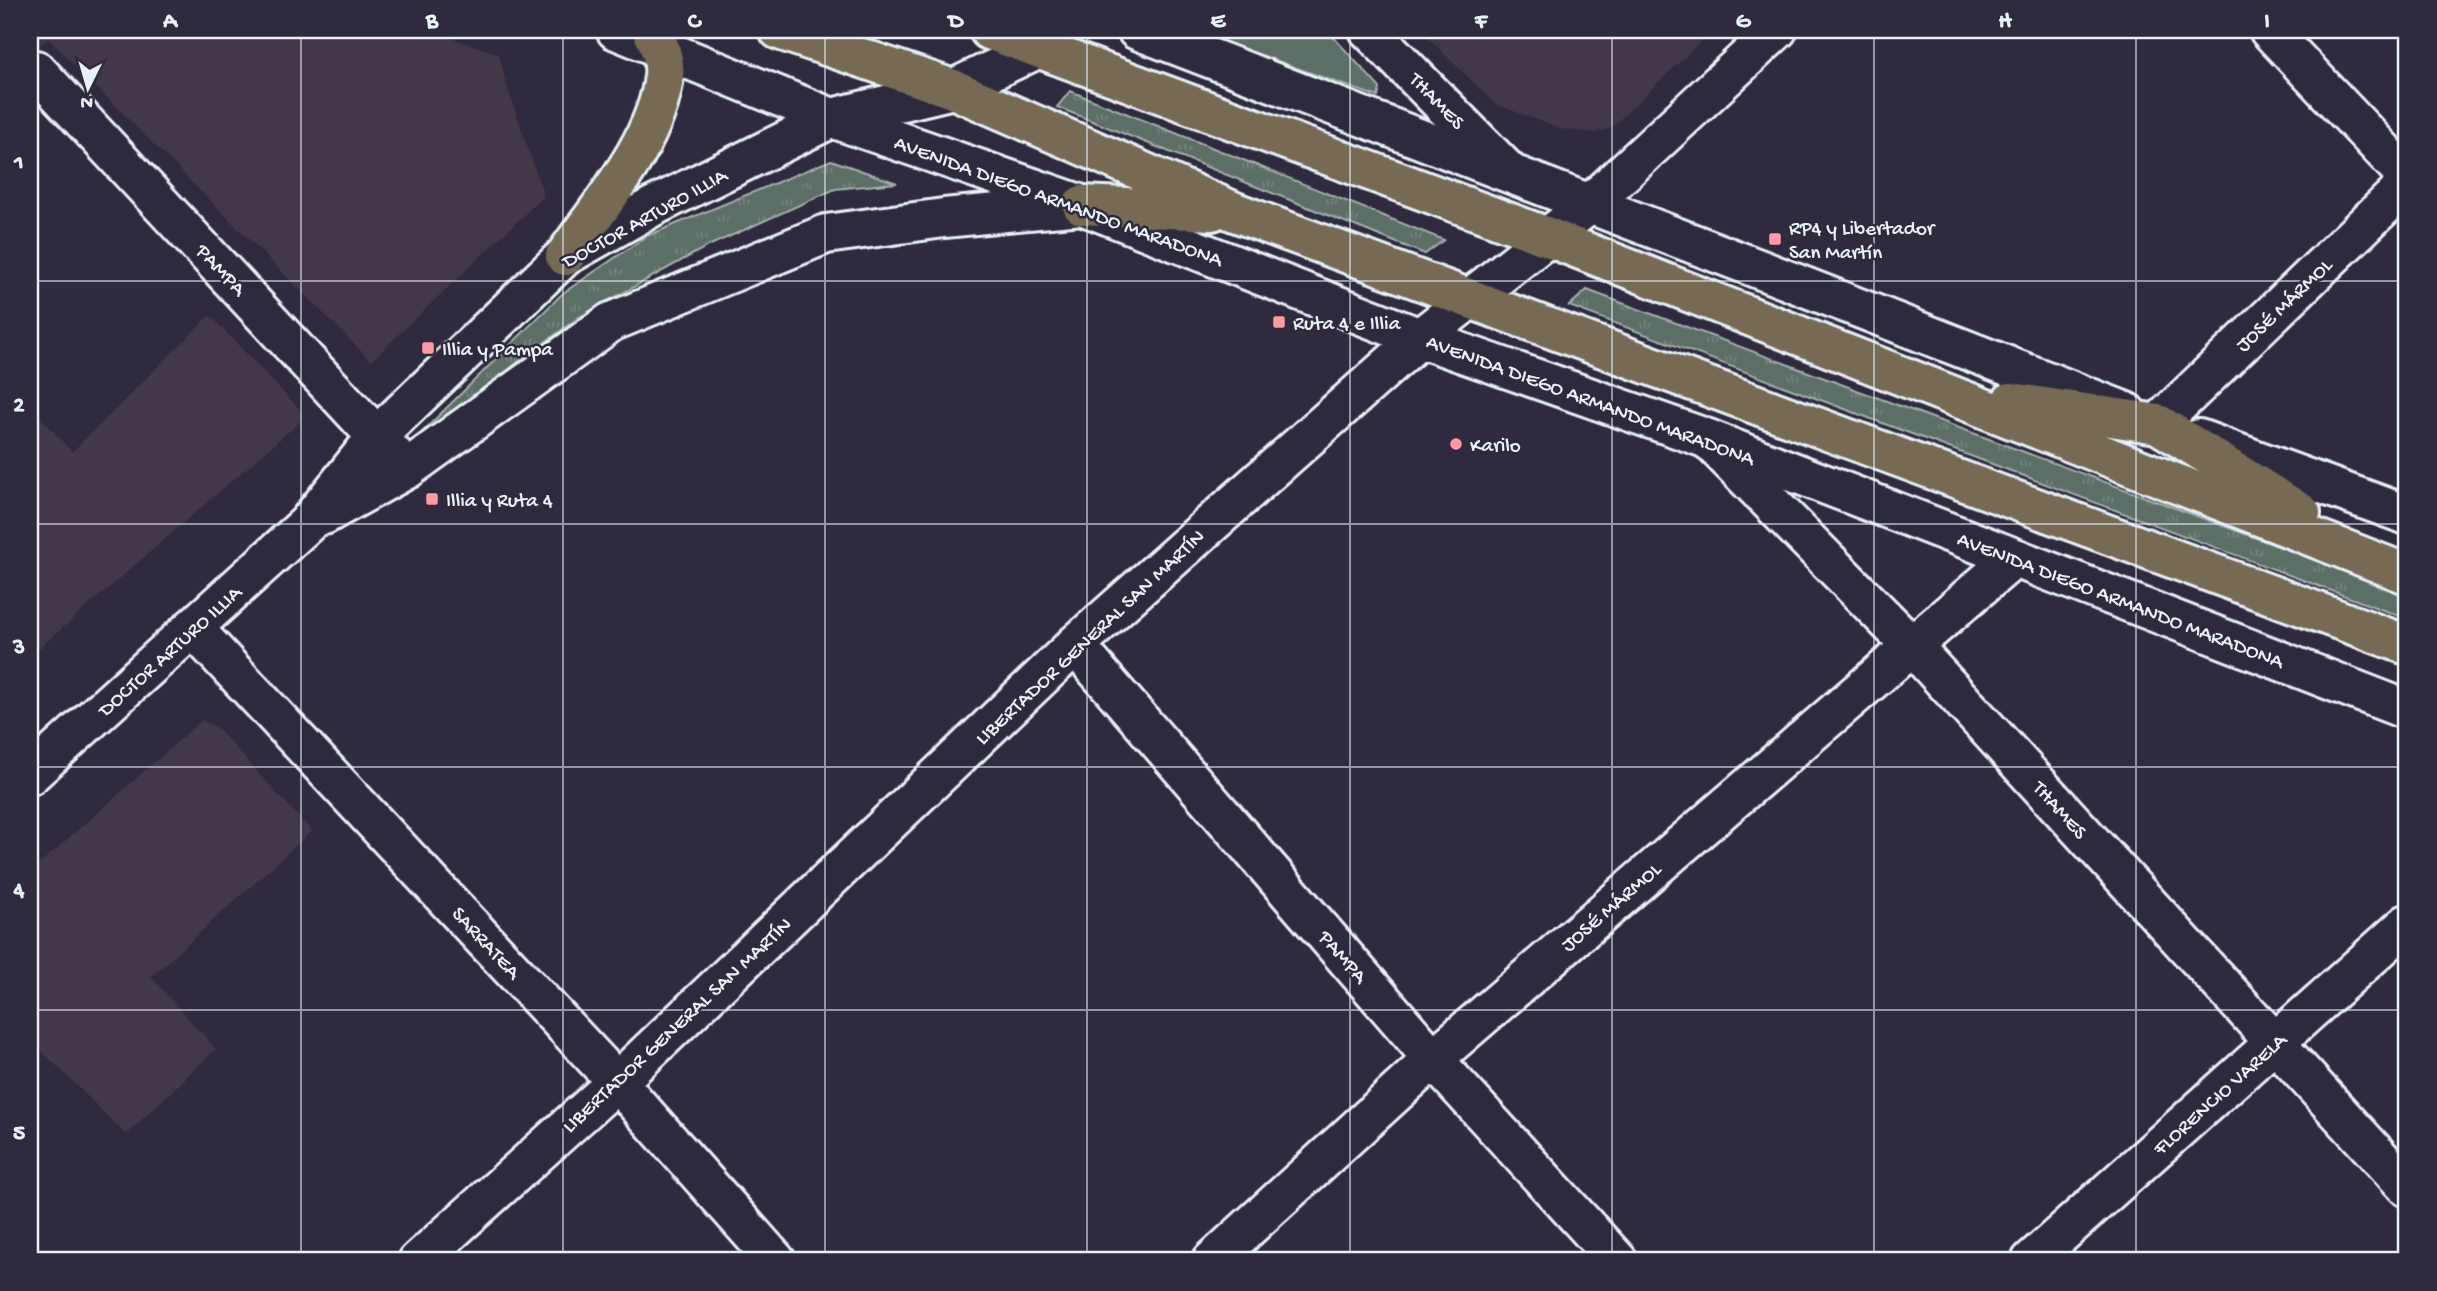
<svg xmlns="http://www.w3.org/2000/svg" width="2437" height="1291" font-family="'Gochi Hand',sans-serif">
<style>
.built{fill:#423747}
.grass{fill:url(#grass-tufts);stroke:#a2b0af;stroke-width:2}
.park{fill:#5d6e66;stroke:#a2b0af;stroke-width:2}
.lines{fill:none;stroke-linecap:round;stroke-linejoin:round}
.minor-casing{stroke:#e8f1f8;stroke-width:44}
.tertiary-casing{stroke:#e8f1f8;stroke-width:44}
.secondary-casing{stroke:#e8f1f8;stroke-width:44}
.primary-casing{stroke:#e8f1f8;stroke-width:44}
.minor{stroke:#2f2a3d;stroke-width:38}
.tertiary{stroke:#2f2a3d;stroke-width:38}
.secondary{stroke:#2f2a3d;stroke-width:38}
.primary{stroke:#776a54;stroke-width:38}
.grid{fill:none;stroke:#e8f1f8;stroke-width:2;stroke-opacity:0.55}
.poi-dot{fill:#ff9aa2;stroke:#2f2a3d;stroke-width:2.5}
.labels{text-anchor:middle;stroke-width:5;stroke-linejoin:round;paint-order:stroke}
.street-label{font-size:21px;fill:#e8f1f8;stroke:#2f2a3d}
.poi-label{font-size:21px;fill:#e8f1f8;stroke:#2f2a3d;text-anchor:start}
.neatline{fill:none;stroke:#e8f1f8;stroke-width:2.5}
.grid-label{font-size:23px;text-anchor:middle;font-weight:bold;fill:#e8f1f8}
</style>
<defs>
<pattern id="grass-tufts" width="24" height="20" patternUnits="userSpaceOnUse" patternTransform="scale(1.75)"><rect width="24" height="20" fill="#5d6e66"/><path d="M3 7l-1-3M5 7V3M7 7l1-3M15 17l-1-3M17 17v-4M19 17l1-3" fill="none" stroke="#74837d"/></pattern>
</defs>
<rect width="100%" height="100%" fill="#2f2a3d"/>
<filter id="ink" filterUnits="userSpaceOnUse"><feTurbulence type="fractalNoise" baseFrequency=".0143" numOctaves="2"/><feDisplacementMap in="SourceGraphic" scale="14" xChannelSelector="R" yChannelSelector="G"/><feConvolveMatrix kernelMatrix="1 2 1 2 8 2 1 2 1" color-interpolation-filters="sRGB"/></filter>
<g filter="url(#ink)">
<g class="built">
<polygon points="30,30 428,30 499,54 507,86 544,196 371,361 48,39 30,52"/>
<polygon points="1420,30 1713,30 1610,129 1595,133 1560,129 1495,104"/>
<polygon points="210,315 302,412 302,420 35,652 30,652 30,594 34,590 30,586 30,406 72,452"/>
<polygon points="202,720 218,729 312,831 151,977 216,1049 126,1135 40,1049 30,1058 30,872"/>
</g>
<g class="grass">
<polygon points="1070,91 1444,240 1425,254 1057,107"/>
<polygon points="831,160 897,183 835,189 706,247 579,317 417,437 563,293 647,236"/>
<polygon points="1587,290 2407,594 2407,619 1569,306"/>
</g>
<polygon class="park" points="1191,30 1327,30 1380,88 1378,97"/>
<g class="lines">
<defs>
<g id="minor">
<polyline points="1369,30 1508,171"/>
<polyline points="2269,30 2407,176"/>
<polyline points="36,70 407,469"/>
<polyline points="2158,424 2407,184"/>
<polyline points="1708,439 1911,645 2407,1187"/>
<polyline points="193,628 617,1082 776,1261"/>
<polyline points="1075,645 1433,1059 1618,1261"/>
<polyline points="418,1261 617,1082 1075,645 1420,338 1591,203 1777,30"/>
<polyline points="1212,1261 1433,1059 2014,558"/>
<polyline points="2031,1261 2407,924"/>
</g>
<g id="tertiary">
<polyline points="616,30 832,118 1082,205 1420,338 1708,439 2407,710"/>
<path d="M1137,30C1467,156 1797,283 2126,412"/>
<polyline points="2199,439 2407,515"/>
</g>
<g id="secondary">
<polyline points="324,515 407,469 611,322 826,234 944,218 1082,205"/>
<polyline points="30,775 307,524 378,435 565,256 652,207 832,118 953,89 1039,48"/>
</g>
<g id="primary">
<polyline points="779,30 953,89 1235,212 2407,645"/>
<polyline points="989,30 1548,237 2407,574"/>
<polyline points="1082,205 1212,211"/>
<path d="M565,256C601,204 657,141 664,76C666,61 659,44 652,30"/>
<polyline points="2011,402 2158,424 2301,513"/>
</g>
</defs>
<use href="#minor" class="minor-casing"/>
<use href="#tertiary" class="tertiary-casing"/>
<use href="#secondary" class="secondary-casing"/>
<use href="#primary" class="primary-casing"/>
<use href="#minor" class="minor"/>
<use href="#tertiary" class="tertiary"/>
<use href="#secondary" class="secondary"/>
<use href="#primary" class="primary"/>
</g>
</g>
<path class="grid" d="M301,30V1261M563,30V1261M825,30V1261M1087,30V1261M1350,30V1261M1612,30V1261M1874,30V1261M2136,30V1261M30,281H2407M30,524H2407M30,767H2407M30,1010H2407"/>
<g class="poi-dot">
<rect x="1768" y="232" width="14" height="14" rx="3.5"/>
<rect x="1272" y="315" width="14" height="14" rx="3.5"/>
<rect x="421" y="341" width="14" height="14" rx="3.5"/>
<circle cx="1456" cy="444" r="7"/>
<rect x="425" y="492" width="14" height="14" rx="3.5"/>
</g>
<g class="labels">
<g class="street-label">
<text transform="translate(1438 100) rotate(46)" y="7">THAMES</text>
<text transform="translate(1059 200) rotate(20)" y="7">AVENIDA DIEGO ARMANDO MARADONA</text>
<text transform="translate(644 217) rotate(-29)" y="7">DOCTOR ARTURO ILLIA</text>
<text transform="translate(222 269) rotate(47)" y="7">PAMPA</text>
<text transform="translate(2283 304) rotate(-44)" y="7">JOSÉ MÁRMOL</text>
<text transform="translate(1591 399) rotate(20)" y="7">AVENIDA DIEGO ARMANDO MARADONA</text>
<text transform="translate(2121 599) rotate(21)" y="7">AVENIDA DIEGO ARMANDO MARADONA</text>
<text transform="translate(1089 636) rotate(-43)" y="7">LIBERTADOR GENERAL SAN MARTÍN</text>
<text transform="translate(169 650) rotate(-42)" y="7">DOCTOR ARTURO ILLIA</text>
<text transform="translate(2061 809) rotate(48)" y="7">THAMES</text>
<text transform="translate(1610 906) rotate(-41)" y="7">JOSÉ MÁRMOL</text>
<text transform="translate(487 942) rotate(47)" y="7">SARRATEA</text>
<text transform="translate(1344 956) rotate(49)" y="7">PAMPA</text>
<text transform="translate(676 1024) rotate(-43)" y="7">LIBERTADOR GENERAL SAN MARTÍN</text>
<text transform="translate(2219 1093) rotate(-42)" y="7">FLORENCIO VARELA</text>
</g>
<g class="poi-label">
<text x="1789" y="234">RP4 y Libertador<tspan x="1789" dy="24">San Martín</tspan></text>
<text x="1293" y="329">Ruta 4 e Illia</text>
<text x="442" y="355">Illia y Pampa</text>
<text x="1470" y="451">Karilo</text>
<text x="446" y="506">Illia y Ruta 4</text>
</g>
</g>
<rect width="2437" height="1291" fill="none" stroke="#2f2a3d" stroke-width="77"/>
<g transform="translate(88 88) rotate(185)" stroke="#2f2a3d" stroke-width="5" paint-order="stroke">
<path d="M0-5L12 26L0 18L-12 26Z" fill="#e8f1f8"/>
<text y="-10" font-size="19" font-weight="bold" text-anchor="middle" fill="#e8f1f8">N</text>
</g>
<rect x="38" y="38" width="2360" height="1214" class="neatline"/>
<g class="grid-label">
<text x="170" y="27">A</text>
<text x="432" y="27">B</text>
<text x="694" y="27">C</text>
<text x="956" y="27">D</text>
<text x="1218" y="27">E</text>
<text x="1481" y="27">F</text>
<text x="1743" y="27">G</text>
<text x="2005" y="27">H</text>
<text x="2267" y="27">I</text>
<text x="19" y="168">1</text>
<text x="19" y="411">2</text>
<text x="19" y="653">3</text>
<text x="19" y="896">4</text>
<text x="19" y="1139">5</text>
</g>
</svg>
